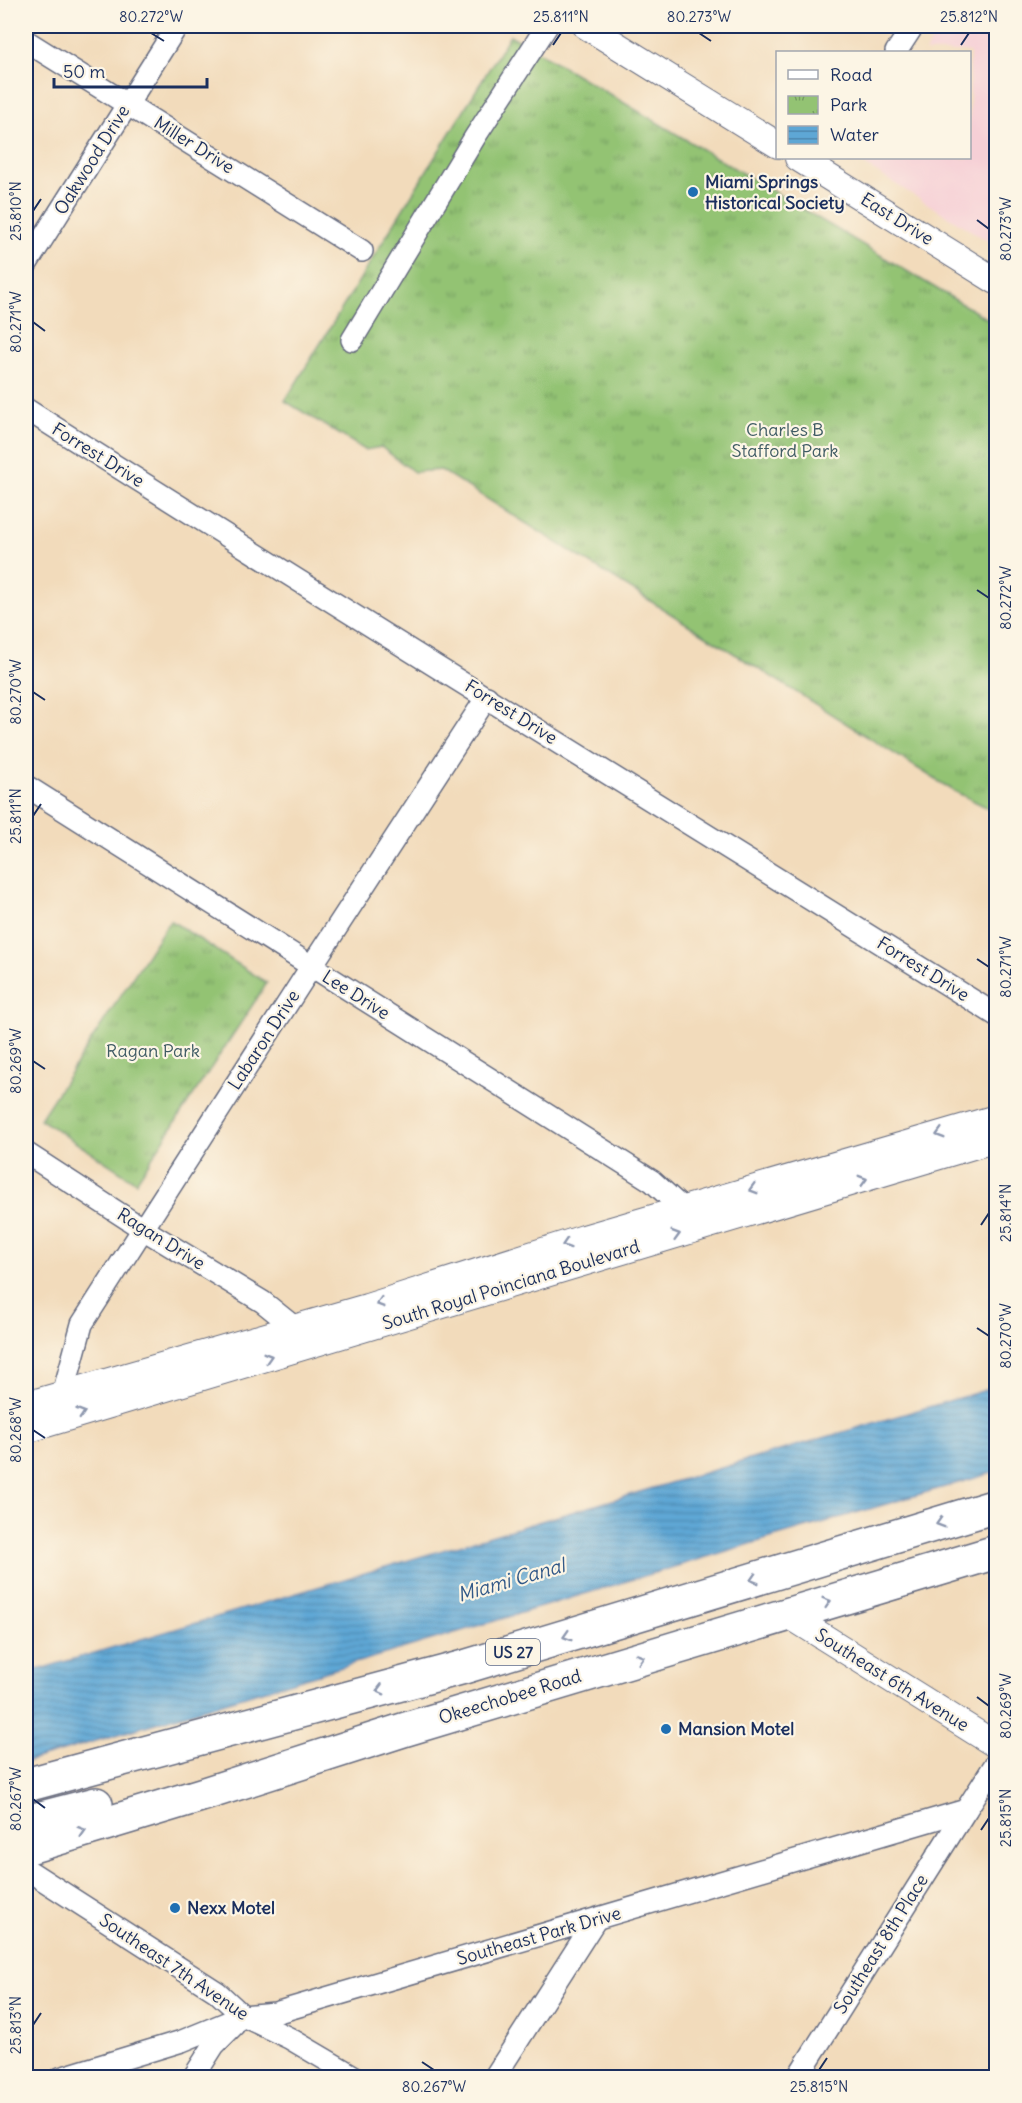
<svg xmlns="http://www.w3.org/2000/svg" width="1022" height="2103" font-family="Delius,sans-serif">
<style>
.built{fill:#f6cfd6}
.park{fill:url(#park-tufts);stroke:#577968;stroke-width:1.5}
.water{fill:url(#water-rules);stroke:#3c6b9a;stroke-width:1.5}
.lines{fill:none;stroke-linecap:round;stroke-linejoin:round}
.minor-casing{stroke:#666b7f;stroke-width:24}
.tertiary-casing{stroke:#666b7f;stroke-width:28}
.trunk-casing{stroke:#666b7f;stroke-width:36}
.minor{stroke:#fff;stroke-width:21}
.tertiary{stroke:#fff;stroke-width:26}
.trunk{stroke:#fff;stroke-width:33}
.oneway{stroke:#8d97ae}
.ticks{fill:none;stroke:#1b2f5e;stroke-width:2}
.poi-dot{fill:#1f6fb2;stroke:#fcf5e5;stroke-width:2}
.labels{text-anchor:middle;stroke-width:4.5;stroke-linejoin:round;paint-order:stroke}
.shield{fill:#fcf5e5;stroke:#5e6a86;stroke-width:1.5}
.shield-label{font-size:16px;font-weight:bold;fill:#1b2f5e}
.street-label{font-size:18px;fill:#1b2f5e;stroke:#fcf5e5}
.poi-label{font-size:18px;font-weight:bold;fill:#1b2f5e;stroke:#fcf5e5;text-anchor:start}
.park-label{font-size:18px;fill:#3f5b64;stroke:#fcf5e5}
.water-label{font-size:20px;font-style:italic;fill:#325988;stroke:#fcf5e5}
.neatline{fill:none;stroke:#1b2f5e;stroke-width:2}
.ticks-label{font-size:15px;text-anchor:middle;fill:#1b2f5e}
</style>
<defs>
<pattern id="park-tufts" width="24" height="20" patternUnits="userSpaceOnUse" patternTransform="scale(1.5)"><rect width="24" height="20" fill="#93c373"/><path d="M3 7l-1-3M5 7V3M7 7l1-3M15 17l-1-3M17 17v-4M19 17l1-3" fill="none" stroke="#779f62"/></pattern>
<pattern id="water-rules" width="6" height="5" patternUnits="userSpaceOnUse" patternTransform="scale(1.5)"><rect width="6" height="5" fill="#5ea7d5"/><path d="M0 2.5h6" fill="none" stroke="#4d88b0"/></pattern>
</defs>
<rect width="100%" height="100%" fill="#fcf5e5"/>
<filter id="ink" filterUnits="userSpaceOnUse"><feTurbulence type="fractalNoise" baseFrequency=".0167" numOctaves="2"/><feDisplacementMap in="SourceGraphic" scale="12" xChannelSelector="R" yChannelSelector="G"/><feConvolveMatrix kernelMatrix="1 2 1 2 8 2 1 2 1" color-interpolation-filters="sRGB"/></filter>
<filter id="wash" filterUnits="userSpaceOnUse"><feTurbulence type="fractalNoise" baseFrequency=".008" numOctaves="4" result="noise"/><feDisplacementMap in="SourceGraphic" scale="24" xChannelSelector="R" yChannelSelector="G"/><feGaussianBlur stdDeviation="1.35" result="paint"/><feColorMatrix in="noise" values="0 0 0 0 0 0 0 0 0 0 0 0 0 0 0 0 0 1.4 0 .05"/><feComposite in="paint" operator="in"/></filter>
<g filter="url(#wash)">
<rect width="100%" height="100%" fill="#f2dbbb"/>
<polygon class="built" points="941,26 996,26 996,246 858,161 860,158 970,158 970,52 925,52"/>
<g class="park">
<polygon points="510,35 996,324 996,812 954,791 441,470 414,472 381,447 365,450 285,401"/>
<polygon points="170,920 267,983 136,1182 40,1119"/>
</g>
<polygon class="water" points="996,1387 996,1472 767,1539 26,1762 26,1673"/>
</g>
<g filter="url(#ink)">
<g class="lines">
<defs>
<g id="minor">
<polyline points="26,41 362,251"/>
<polyline points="896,52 913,26"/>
<polyline points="26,265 177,26"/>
<polyline points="352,340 475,137 547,26"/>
<path d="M26,409C348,614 673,813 996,1015"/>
<polyline points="26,786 652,1181 683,1209"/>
<polyline points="26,1153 143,1229 263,1302 294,1327"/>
<polyline points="63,1394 82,1324 311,967 487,697"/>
<polyline points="26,1869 217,1992 243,2016 289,2038 357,2078"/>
<polyline points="60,2078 182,2041 243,2016 275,2013 966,1810 996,1763"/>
<polyline points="193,2078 214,2045 234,2025"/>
<polyline points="494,2078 596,1919"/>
<polyline points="797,2078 966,1810"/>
</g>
<g id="tertiary">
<polyline points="586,26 778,145"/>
<polyline points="798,158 996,281"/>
<polyline points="26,1405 367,1307 584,1238 996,1118"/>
<polyline points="26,1430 996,1139"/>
<polyline points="787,1614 996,1745"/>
</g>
<g id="trunk">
<polyline points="26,1785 464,1667 996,1506"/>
<polyline points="26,1822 96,1804"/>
<polyline points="26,1848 201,1795 403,1730 996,1552"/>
</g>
</defs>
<use href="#minor" class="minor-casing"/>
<use href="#tertiary" class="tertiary-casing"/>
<use href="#trunk" class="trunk-casing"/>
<use href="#minor" class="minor"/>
<use href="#tertiary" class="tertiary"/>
<use href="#trunk" class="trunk"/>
</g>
<defs><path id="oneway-chevron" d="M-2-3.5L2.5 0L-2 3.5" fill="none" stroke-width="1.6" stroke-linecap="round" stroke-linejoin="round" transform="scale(1.5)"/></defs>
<g class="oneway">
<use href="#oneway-chevron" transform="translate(940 1134) rotate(164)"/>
<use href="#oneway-chevron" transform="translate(863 1180) rotate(-16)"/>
<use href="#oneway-chevron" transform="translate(753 1189) rotate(164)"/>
<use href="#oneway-chevron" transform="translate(676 1235) rotate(-16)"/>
<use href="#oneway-chevron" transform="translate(566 1244) rotate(162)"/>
<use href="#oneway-chevron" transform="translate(380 1303) rotate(163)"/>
<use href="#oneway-chevron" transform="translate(268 1357) rotate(-17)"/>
<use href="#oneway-chevron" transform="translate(81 1413) rotate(-18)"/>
<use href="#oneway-chevron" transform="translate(940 1523) rotate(163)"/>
<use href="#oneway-chevron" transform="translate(754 1579) rotate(163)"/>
<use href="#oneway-chevron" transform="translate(827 1602) rotate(-17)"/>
<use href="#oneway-chevron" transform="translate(567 1636) rotate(163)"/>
<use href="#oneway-chevron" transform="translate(640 1658) rotate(-17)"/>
<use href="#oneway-chevron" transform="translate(380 1690) rotate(165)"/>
<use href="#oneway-chevron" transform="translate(82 1831) rotate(-17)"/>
</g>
</g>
<path class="ticks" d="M151,33L164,41M699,33L711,41M553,45L561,33M961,45L969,33M33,211L41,199M977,220L989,229M33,322L45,331M977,590L989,598M33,692L45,700M33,816L41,804M977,959L989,967M33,1061L45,1069M981,1225L989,1213M977,1328L989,1336M33,1430L45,1438M977,1697L989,1706M33,1799L45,1808M981,1830L989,1818M33,2025L41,2013M422,2062L434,2070M819,2070L827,2058"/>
<g class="poi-dot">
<circle cx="693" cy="192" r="6"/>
<circle cx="666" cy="1729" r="6"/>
<circle cx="175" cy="1908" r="6"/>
</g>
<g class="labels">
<rect class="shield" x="486" y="1639" width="54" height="26" rx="4.5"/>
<g class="shield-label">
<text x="513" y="1658">US 27</text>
</g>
<g class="street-label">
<text transform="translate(194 145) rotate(32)" y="6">Miller Drive</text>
<text transform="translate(92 160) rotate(-58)" y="6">Oakwood Drive</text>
<text transform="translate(897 219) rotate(32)" y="6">East Drive</text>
<text transform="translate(98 455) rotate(32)" y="6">Forrest Drive</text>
<text transform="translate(511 712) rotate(32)" y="6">Forrest Drive</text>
<text transform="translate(923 969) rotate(32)" y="6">Forrest Drive</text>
<text transform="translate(356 995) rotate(32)" y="6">Lee Drive</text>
<text transform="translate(264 1040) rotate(-57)" y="6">Labaron Drive</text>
<text transform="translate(161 1239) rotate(32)" y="6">Ragan Drive</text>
<text transform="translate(511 1285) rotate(-17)" y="6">South Royal Poinciana Boulevard</text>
<text transform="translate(892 1680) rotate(32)" y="6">Southeast 6th Avenue</text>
<text transform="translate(510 1697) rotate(-17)" y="6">Okeechobee Road</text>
<text transform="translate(539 1936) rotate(-16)" y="6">Southeast Park Drive</text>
<text transform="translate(881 1944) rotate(-58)" y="6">Southeast 8th Place</text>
<text transform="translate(174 1967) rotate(34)" y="6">Southeast 7th Avenue</text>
</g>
<g class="poi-label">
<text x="705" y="188">Miami Springs<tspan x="705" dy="21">Historical Society</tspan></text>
<text x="678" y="1735">Mansion Motel</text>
<text x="187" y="1914">Nexx Motel</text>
</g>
<g class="park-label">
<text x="785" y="436">Charles B<tspan x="785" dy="21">Stafford Park</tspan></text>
<text x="153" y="1057">Ragan Park</text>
</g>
<g class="water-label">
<text transform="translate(511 1580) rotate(-16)" y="7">Miami Canal</text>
</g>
</g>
<rect width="1022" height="2103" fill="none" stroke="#fcf5e5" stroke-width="66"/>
<rect x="776" y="51" width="195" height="108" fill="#fcf5e5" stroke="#a2a6af" stroke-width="1.5"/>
<rect x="788" y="70" width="30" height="9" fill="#ffffff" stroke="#a2a6af" stroke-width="1.5"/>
<text x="830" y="81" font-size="18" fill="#1b2f5e">Road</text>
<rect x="788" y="96" width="30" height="18" fill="url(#park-tufts)" stroke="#a2a6af" stroke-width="1.5"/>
<text x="830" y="111" font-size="18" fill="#1b2f5e">Park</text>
<rect x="788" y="126" width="30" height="18" fill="url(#water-rules)" stroke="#a2a6af" stroke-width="1.5"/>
<text x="830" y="141" font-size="18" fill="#1b2f5e">Water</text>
<path d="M54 78v9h153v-9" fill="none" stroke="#1b2f5e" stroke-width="3"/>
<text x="63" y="78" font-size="18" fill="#1b2f5e" stroke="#fcf5e5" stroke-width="4.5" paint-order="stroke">50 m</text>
<rect x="33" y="33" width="956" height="2037" class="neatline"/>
<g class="ticks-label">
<text x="151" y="22">80.272°W</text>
<text x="561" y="22">25.811°N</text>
<text x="699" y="22">80.273°W</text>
<text x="969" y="22">25.812°N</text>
<text transform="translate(16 211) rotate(-90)" y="5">25.810°N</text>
<text transform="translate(1006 229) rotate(-90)" y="5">80.273°W</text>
<text transform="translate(16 322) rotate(-90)" y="5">80.271°W</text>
<text transform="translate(1006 598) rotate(-90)" y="5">80.272°W</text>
<text transform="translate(16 692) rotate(-90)" y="5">80.270°W</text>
<text transform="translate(16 816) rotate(-90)" y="5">25.811°N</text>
<text transform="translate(1006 967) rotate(-90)" y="5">80.271°W</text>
<text transform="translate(16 1061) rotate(-90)" y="5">80.269°W</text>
<text transform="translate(1006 1213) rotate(-90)" y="5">25.814°N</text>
<text transform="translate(1006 1336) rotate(-90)" y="5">80.270°W</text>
<text transform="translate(16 1430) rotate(-90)" y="5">80.268°W</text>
<text transform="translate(1006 1706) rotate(-90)" y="5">80.269°W</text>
<text transform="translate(16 1799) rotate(-90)" y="5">80.267°W</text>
<text transform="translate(1006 1818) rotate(-90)" y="5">25.815°N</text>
<text transform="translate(16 2025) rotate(-90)" y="5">25.813°N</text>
<text x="434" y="2092">80.267°W</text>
<text x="819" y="2092">25.815°N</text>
</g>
</svg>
